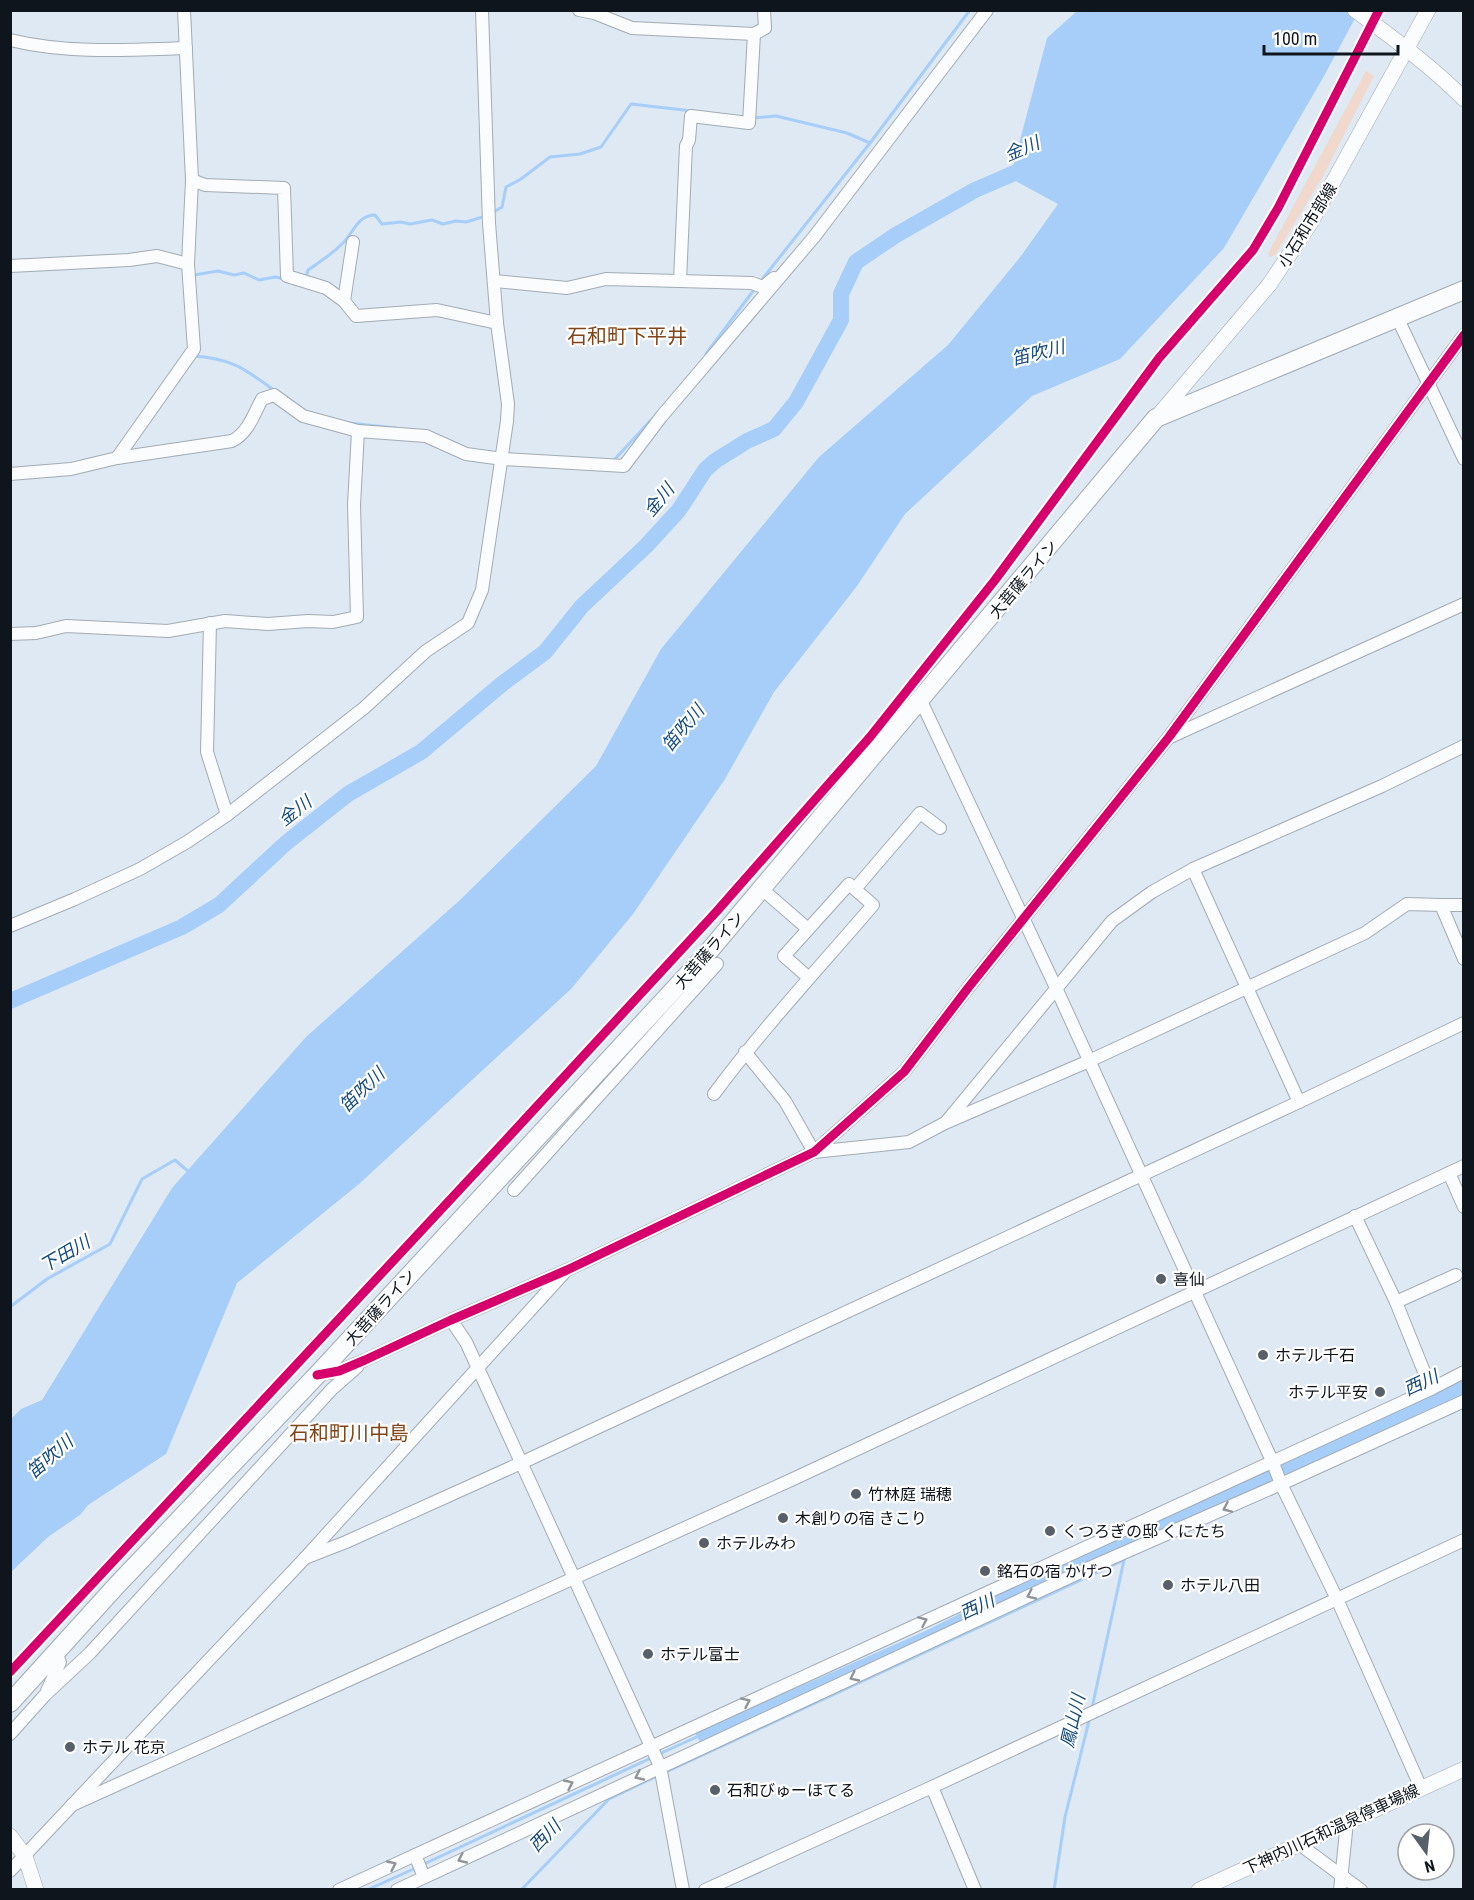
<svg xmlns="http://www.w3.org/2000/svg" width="1474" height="1900" font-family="'Roboto Condensed','Noto Sans JP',sans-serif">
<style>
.green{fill:#f0d8cc}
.water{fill:#a6cef9}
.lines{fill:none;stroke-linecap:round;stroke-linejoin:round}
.stream{stroke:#a6cef9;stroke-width:3}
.river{stroke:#a6cef9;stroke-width:16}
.minor-casing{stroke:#a3abb4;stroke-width:14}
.major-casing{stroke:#a3abb4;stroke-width:16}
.highway-casing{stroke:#a3abb4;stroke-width:20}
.minor{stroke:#fafcfd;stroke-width:12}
.major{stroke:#fafcfd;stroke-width:15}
.highway{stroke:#fafcfd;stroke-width:18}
.cycleway-casing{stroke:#fff;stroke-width:13}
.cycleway{stroke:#d6006c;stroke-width:9}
.oneway{stroke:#909498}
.poi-dot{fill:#575f68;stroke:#fff;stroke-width:2}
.labels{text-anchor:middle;stroke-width:4.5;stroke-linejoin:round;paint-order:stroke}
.street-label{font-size:16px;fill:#0e151d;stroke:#fff}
.poi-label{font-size:16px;fill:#0e151d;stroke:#fff;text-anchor:start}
.water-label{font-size:18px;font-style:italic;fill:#154b7d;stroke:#fff}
.quarter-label{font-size:20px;fill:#82451a;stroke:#fff}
</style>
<rect width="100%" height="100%" fill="#dee9f4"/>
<polygon class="green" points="1366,71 1374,76 1322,178 1275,255 1270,257 1268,254 1273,244"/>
<g class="water">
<polygon points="1077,11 1359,11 1324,76 1224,248 1120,359 1032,396 905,514 857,586 774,692 725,779 633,914 571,989 359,1184 237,1283 166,1454 88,1505 80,1515 48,1537 11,1572 11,1419 21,1409 42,1400 172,1188 306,1037 460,900 596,766 661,649 819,457 948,345 1021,256 1058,204 1010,178 1047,38"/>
<polygon points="1463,1380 1463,1394 701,1744 695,1733 923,1632 1091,1549"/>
</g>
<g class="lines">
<g class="stream">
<polyline points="752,118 776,116 847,133 870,143"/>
<polyline points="492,213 502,207 506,187 521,179 550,157 580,154 601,147 631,104 692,111"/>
<polyline points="194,275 218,271 234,275 244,273 259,280 275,277 286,279"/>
<path d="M306,277L308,270C320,262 333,253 343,243C353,233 358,215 375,215L382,224L401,222L410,224L432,220L443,224L456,221L466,222L486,216"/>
<polyline points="760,282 870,143 970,10"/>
<polyline points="706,354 756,287"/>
<path d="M192,356C232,358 245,369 275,391"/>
<polyline points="349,423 396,428"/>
<polyline points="614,460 652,419"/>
<polyline points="10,1307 47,1279 110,1244 142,1179 175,1160 189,1172"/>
<polyline points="1092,1708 1124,1560"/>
<polyline points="657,1755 701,1735"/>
<polyline points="666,1772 1124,1560"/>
<polyline points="424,1864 651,1758"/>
<polyline points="367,1890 418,1867"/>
<polyline points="521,1890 609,1799 657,1776"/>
<polyline points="1054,1890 1065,1817 1090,1717"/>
</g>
<polyline class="river" points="10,1001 182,927 219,905 286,843 348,794 421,752 502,684 545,652 582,606 646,546 679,510 705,470 715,461 747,441 774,429 796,402 841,320 841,294 856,262 896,235 975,190 1031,166"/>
<defs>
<g id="minor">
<polyline points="579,10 594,13 632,28 754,34 765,28 764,10"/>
<path d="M10,40C68,54 127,50 186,48"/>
<polyline points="192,180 205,185 284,188 287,276 326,288 344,301"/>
<polyline points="353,242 344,301 356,316 437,310 497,323"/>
<polyline points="10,266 129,260 157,256 188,264"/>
<polyline points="495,281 567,288 606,279 752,283 763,287 774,278"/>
<polyline points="680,281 686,146 689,140 691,116 749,123 754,34"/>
<polyline points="1397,317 1464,459"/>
<polyline points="117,458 194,349 188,264 192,180 184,10"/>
<path d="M10,474L71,469L117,458L232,441C248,433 254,414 262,399L274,395L303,416L358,431L426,436L466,454L503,459L624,466L661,417L814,237L987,10"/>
<polyline points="210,623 207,752 227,815"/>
<polyline points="10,634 36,633 66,626 168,631 225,621 268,624 308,621 333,622 357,617 354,505 358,431"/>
<polyline points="921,701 1057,990 1273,1463 1281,1484 1337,1599 1421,1788"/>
<polyline points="1170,737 1464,604"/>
<polyline points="1193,869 1299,1102"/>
<polyline points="762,889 808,929"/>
<polyline points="855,889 920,813 940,828"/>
<polyline points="1441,905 1464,905"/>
<polyline points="10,926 75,899 140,869 187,842 227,815 364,708 426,651 468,623 482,590 507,421 508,404 497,323 489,223 482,10"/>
<polyline points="745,1052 785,1101 814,1152"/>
<path d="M714,1094C763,1028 819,968 873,905L849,884L784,956L809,978"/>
<polyline points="947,1121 1112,921 1152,892 1193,869 1382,786 1464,746"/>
<polyline points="814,1152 909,1142 945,1123 1089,1061 1365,933 1407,904 1441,905 1464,959"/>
<polyline points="1449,1173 1464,1207"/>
<polyline points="514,1190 717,964"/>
<polyline points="1355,1216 1396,1302 1431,1389"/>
<polyline points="1396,1302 1456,1275"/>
<polyline points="451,1320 466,1342 660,1766 683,1890"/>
<polyline points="317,1375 339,1371 365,1360 451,1320 567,1270 814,1152 904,1072 968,988 1169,737 1464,335"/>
<polyline points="305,1558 346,1542 521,1463 1299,1102 1464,1023"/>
<polyline points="47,1691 60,1662 56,1653"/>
<polyline points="10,1734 45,1695 90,1653 332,1389 357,1367"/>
<polyline points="932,1787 975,1890"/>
<polyline points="72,1805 791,1480 1464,1166"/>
<polyline points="1299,1844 1361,1890"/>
<polyline points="415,1855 424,1877"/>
<polyline points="10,1871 305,1558 564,1273"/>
<polyline points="339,1890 1431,1389 1464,1372"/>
<polyline points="397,1890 1089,1568 1281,1484 1464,1401"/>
<polyline points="705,1890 932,1787 1464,1540"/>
<polyline points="1340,1890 1347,1822"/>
</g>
<g id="major">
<path d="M1355,10C1393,38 1431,66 1464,99"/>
<polyline points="1158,416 1269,285 1311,222 1428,10"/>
<polyline points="10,1836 25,1856 36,1890"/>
<polyline points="1199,1890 1464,1769"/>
</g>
<polyline id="highway" points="10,1703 117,1585 317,1375 705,956 1156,418 1464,290"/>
</defs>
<use href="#minor" class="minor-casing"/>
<use href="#major" class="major-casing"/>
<use href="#highway" class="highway-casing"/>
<use href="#minor" class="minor"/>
<use href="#major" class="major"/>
<use href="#highway" class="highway"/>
<defs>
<g id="cycleway">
<polyline points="317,1375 339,1371 365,1360 451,1320 567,1270 814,1152 904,1072 968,988 1169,737 1464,335"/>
<polyline points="10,1672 503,1143 717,911 870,737 995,580 1159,358 1253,250 1278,208 1379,10"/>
</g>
</defs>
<use href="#cycleway" class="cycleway-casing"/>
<use href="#cycleway" class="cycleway"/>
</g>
<defs><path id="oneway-chevron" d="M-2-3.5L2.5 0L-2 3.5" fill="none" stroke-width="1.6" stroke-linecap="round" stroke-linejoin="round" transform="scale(1.5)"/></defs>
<g class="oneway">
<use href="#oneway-chevron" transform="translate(1227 1508) rotate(156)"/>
<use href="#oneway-chevron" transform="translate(1031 1595) rotate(155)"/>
<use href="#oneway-chevron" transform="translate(923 1621) rotate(-24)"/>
<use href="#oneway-chevron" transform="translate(854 1677) rotate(155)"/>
<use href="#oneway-chevron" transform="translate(746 1702) rotate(-25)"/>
<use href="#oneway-chevron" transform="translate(639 1776) rotate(155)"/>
<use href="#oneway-chevron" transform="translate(569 1784) rotate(-25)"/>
<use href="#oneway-chevron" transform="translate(462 1859) rotate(155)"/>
<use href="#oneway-chevron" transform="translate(392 1865) rotate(-25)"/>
</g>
<g class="poi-dot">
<circle cx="1161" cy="1279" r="6"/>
<circle cx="1263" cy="1355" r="6"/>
<circle cx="1380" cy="1392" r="6"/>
<circle cx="856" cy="1494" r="6"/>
<circle cx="783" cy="1518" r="6"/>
<circle cx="1050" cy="1531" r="6"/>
<circle cx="704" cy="1543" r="6"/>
<circle cx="985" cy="1571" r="6"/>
<circle cx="1168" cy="1585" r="6"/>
<circle cx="648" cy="1654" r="6"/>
<circle cx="70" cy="1747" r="6"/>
<circle cx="715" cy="1790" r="6"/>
</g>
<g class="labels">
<g class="street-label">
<text transform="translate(1307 225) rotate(-58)" y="6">小石和市部線</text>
<text transform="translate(1023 579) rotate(-50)" y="6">大菩薩ライン</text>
<text transform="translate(709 950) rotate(-49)" y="6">大菩薩ライン</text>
<text transform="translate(380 1307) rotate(-48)" y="6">大菩薩ライン</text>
<text transform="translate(1331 1829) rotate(-25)" y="6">下神内川石和温泉停車場線</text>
</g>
<g class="poi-label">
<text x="1173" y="1285">喜仙</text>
<text x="1275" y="1361">ホテル千石</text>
<text x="1368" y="1398" text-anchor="end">ホテル平安</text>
<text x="868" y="1500">竹林庭 瑞穂</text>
<text x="795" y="1524">木創りの宿 きこり</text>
<text x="1062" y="1537">くつろぎの邸 くにたち</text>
<text x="716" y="1549">ホテルみわ</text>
<text x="997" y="1577">銘石の宿 かげつ</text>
<text x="1180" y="1591">ホテル八田</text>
<text x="660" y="1660">ホテル富士</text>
<text x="82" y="1753">ホテル 花京</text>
<text x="727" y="1796">石和びゅーほてる</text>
</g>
<g class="water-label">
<text transform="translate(1022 149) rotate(-23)" y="6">金川</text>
<text transform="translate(1038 353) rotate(-14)" y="6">笛吹川</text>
<text transform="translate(659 500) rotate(-50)" y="6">金川</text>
<text transform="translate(683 728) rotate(-50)" y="6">笛吹川</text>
<text transform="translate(295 811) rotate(-38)" y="6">金川</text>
<text transform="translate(362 1090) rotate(-44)" y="6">笛吹川</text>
<text transform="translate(65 1254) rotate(-30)" y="6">下田川</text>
<text transform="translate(1421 1383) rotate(-25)" y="6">西川</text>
<text transform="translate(50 1457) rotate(-41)" y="6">笛吹川</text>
<text transform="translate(977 1607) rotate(-25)" y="6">西川</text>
<text transform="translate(1073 1721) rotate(-77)" y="6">鳳山川</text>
<text transform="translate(545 1836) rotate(-46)" y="6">西川</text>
</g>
<g class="quarter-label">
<text x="627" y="343">石和町下平井</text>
<text x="349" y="1440">石和町川中島</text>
</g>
</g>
<rect width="1474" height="1900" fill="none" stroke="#0e151d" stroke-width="24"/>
<g transform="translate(1426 1852) rotate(165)"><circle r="28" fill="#ffffff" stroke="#9fa1a5" stroke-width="1.5"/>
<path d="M0-4.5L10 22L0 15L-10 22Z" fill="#575f68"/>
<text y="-9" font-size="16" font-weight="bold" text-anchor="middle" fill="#0e151d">N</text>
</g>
<path d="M1264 45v9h134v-9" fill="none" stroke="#0e151d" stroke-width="3"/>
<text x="1273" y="45" font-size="18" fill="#0e151d" stroke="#ffffff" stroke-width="4.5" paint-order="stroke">100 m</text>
</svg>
